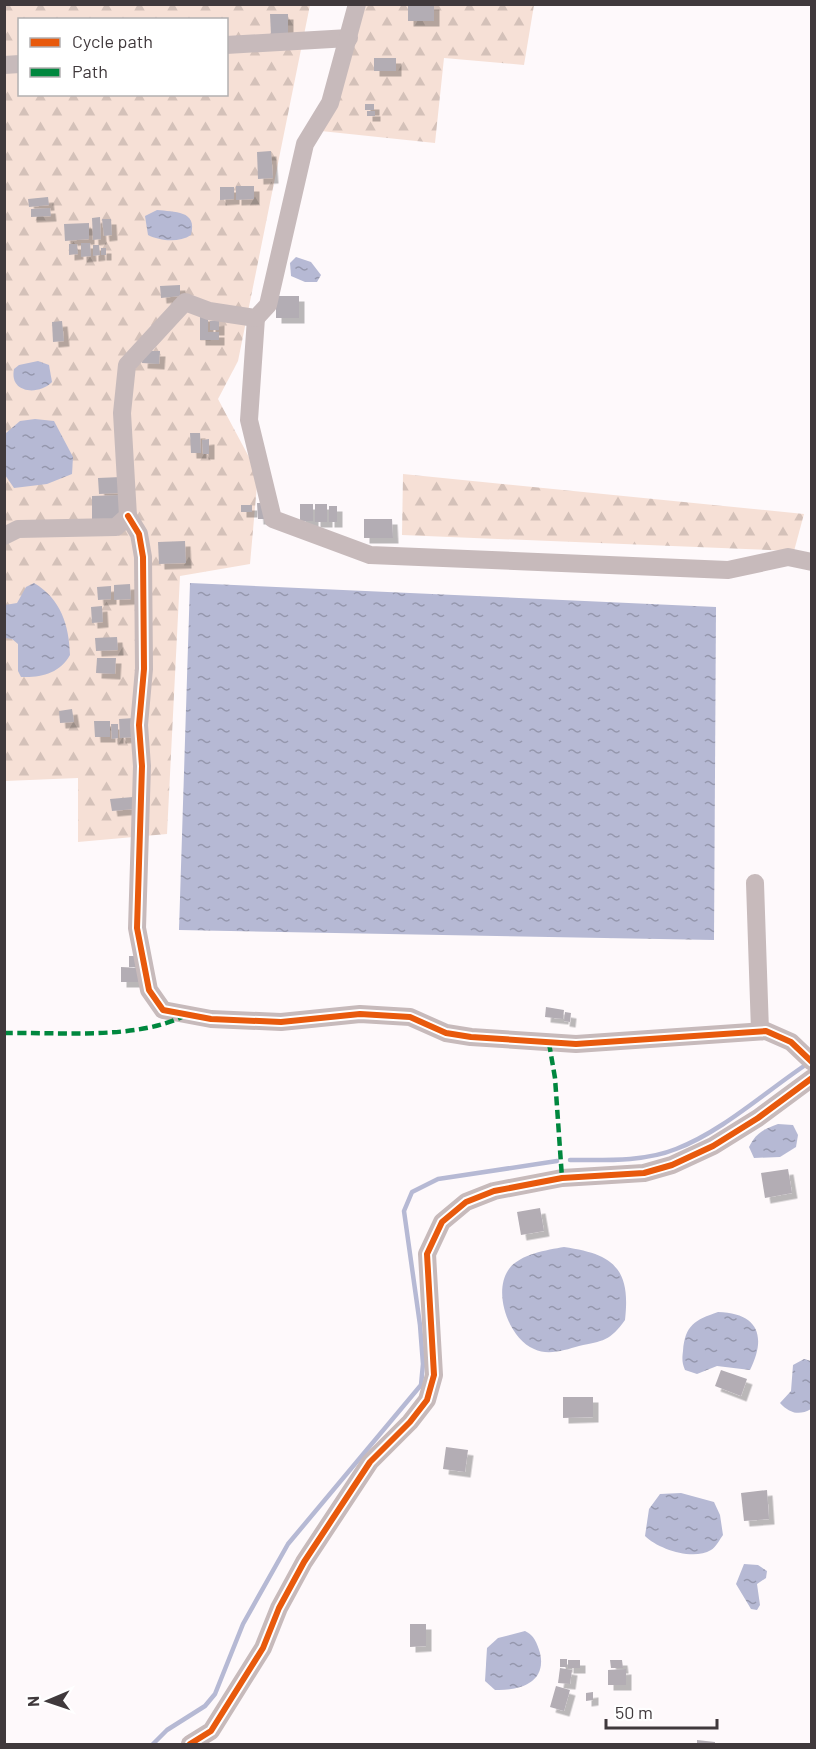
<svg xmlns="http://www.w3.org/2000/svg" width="816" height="1749" font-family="Barlow,sans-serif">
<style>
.forest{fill:url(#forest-firs);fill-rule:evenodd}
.water{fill:url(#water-ripples)}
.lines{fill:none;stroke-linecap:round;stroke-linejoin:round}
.stream{stroke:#b6b9d4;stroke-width:4.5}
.building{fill:#b3adb4;filter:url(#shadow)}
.minor{stroke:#c7babb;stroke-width:18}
.quiet{stroke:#00873e;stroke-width:4.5;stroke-dasharray:9 4.5;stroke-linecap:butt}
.cycleway-casing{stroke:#fff;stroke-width:10}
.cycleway{stroke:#e8590c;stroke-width:6}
</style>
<defs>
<pattern id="forest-firs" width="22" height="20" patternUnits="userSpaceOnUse" patternTransform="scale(1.5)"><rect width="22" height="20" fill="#f6e0d6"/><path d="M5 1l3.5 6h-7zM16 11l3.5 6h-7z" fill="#d4c1b9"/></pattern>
<pattern id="water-ripples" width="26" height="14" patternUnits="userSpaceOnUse" patternTransform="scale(1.5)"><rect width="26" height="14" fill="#b6b9d4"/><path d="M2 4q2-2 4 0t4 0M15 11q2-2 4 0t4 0" fill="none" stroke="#9597ad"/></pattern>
<filter id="shadow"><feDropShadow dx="5.5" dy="5.5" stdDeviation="0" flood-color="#0004"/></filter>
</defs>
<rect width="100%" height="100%" fill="#fef9fb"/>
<g class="forest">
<path d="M4,5H310L238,361L218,399L258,474L250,564L180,576L167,834L78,842V778L5,781ZM20,20H226V94H20Z"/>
<polygon points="355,5 534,5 524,65 444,58 435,143 321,131"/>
<polygon points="403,474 804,514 794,551 402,535"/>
</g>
<g class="water">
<path d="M157,210C174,212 198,210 191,235C179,243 160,241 148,235L145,216Z"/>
<polygon points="296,257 311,262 321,275 317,282 305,282 291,276 290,263"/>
<path d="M38,361L49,365L52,382C38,396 9,393 14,369L19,365Z"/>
<polygon points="35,419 54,421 73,457 72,474 47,484 14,488 5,475 6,433 20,421"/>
<path d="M34,583C61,599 69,625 70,655C60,673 41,678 21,677L18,671V644L12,639L5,638V605L17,603L26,587Z"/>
<polygon points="190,583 716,607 714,940 179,930"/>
<path d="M778,1124L793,1125L798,1135L796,1147L780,1157L754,1158L749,1147C756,1133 764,1129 778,1124Z"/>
<path d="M564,1247C613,1254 631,1268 625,1320C610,1341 603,1341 579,1346C565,1350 548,1356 534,1349C509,1339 492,1292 509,1269C520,1254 547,1250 564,1247Z"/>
<path d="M718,1312C758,1313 767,1336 750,1370L717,1366L697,1374L685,1370C682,1363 682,1359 683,1351C685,1325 695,1320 718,1312Z"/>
<path d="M804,1359L811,1361V1409C799,1416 789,1413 780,1403L791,1391L793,1365Z"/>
<path d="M681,1493L714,1502L720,1515L723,1535C720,1539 716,1547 711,1550C693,1561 658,1549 645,1536L649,1509L660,1494Z"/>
<polygon points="744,1564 758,1565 767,1571 766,1578 757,1584 760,1605 757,1610 751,1609 736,1584"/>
<path d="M525,1631C534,1635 537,1643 540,1653C547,1683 519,1691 495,1690L485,1681L487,1648L498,1638Z"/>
</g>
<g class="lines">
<g class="stream">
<path d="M570,1160C604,1160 644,1162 676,1149C721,1132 764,1093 804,1066"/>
<polyline points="153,1744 167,1730 205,1706 215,1694 243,1624 288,1544 421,1385 423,1364 420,1325 404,1211 412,1192 438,1179 557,1161"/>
</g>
</g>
<g class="building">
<polygon points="434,4 434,21 408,21 408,5"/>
<polygon points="270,14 288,14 288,35 271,35"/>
<rect x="374" y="58" width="22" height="13"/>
<rect x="365" y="104" width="9" height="6"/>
<rect x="367" y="111" width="8" height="5"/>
<polygon points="271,151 273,178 258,179 257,152"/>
<polygon points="236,186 254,186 254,199 236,200"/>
<polygon points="220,187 234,187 234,199 220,200"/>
<polygon points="48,197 49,205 29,207 28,199"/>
<polygon points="50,208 51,216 31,217 31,209"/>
<polygon points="100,217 101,239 93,240 92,218"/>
<polygon points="102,219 111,219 112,235 104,236"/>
<polygon points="89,223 89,239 65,241 64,224"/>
<polygon points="81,243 90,243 91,256 81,257"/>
<polygon points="69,244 77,244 78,254 69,255"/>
<polygon points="93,245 99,245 100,255 93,256"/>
<rect x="101" y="248" width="5" height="7"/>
<polygon points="180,285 180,296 161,298 160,286"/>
<rect x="276" y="296" width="23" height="22"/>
<polygon points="200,316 208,316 208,332 219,332 219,340 200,340"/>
<polygon points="219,320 219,330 210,330 210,321"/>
<polygon points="62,321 64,341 53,342 52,322"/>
<polygon points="143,351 160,351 159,364 142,363"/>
<polygon points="190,433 200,433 201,453 191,453"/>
<polygon points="209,439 209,454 203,454 202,440"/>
<polygon points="121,477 121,493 99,494 98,478"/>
<polygon points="121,495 121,519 92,520 92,496"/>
<polygon points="257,503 268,503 268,519 258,519"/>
<rect x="300" y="504" width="13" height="17"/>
<rect x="315" y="504" width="12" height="18"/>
<rect x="241" y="505" width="11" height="7"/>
<rect x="329" y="506" width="8" height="16"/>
<polygon points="364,519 392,519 393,538 364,538"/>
<polygon points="185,541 186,563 159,564 158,542"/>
<polygon points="130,584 131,599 114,600 114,585"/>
<polygon points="111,586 111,599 98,600 97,587"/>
<polygon points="102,606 103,622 92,623 91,607"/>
<polygon points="117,637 118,650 96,651 95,638"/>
<polygon points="97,658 116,658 115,674 96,673"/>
<polygon points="72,709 74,722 60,723 59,711"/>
<polygon points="134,718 135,737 120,738 119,719"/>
<polygon points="94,721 110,721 110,737 95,737"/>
<polygon points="111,724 118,724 118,738 112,739"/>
<polygon points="133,797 134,809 112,811 110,799"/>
<rect x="129" y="956" width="12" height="11"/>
<polygon points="121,967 140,968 140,982 121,982"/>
<polygon points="546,1007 564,1010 563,1019 545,1017"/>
<polygon points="565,1012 571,1013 570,1022 564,1021"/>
<polygon points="788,1169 792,1193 765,1198 761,1173"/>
<polygon points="540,1208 544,1231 521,1235 517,1212"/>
<polygon points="721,1370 747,1379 741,1396 715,1386"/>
<polygon points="563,1397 593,1397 593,1417 563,1418"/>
<polygon points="446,1447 468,1450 465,1472 443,1469"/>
<polygon points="767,1490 769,1519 744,1521 741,1493"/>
<polygon points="410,1624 426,1624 426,1646 410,1647"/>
<rect x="560" y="1659" width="7" height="8"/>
<rect x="568" y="1660" width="12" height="8"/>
<polygon points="610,1660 622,1660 623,1668 611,1668"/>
<polygon points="560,1668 572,1670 570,1684 558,1683"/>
<polygon points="626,1669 626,1685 608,1685 608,1670"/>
<polygon points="556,1686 570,1690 564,1711 550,1707"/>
<polygon points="593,1692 593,1700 586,1701 586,1693"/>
<polygon points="697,1740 715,1742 715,1744 697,1744"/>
</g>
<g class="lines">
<g class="minor">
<polyline points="226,45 349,38"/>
<polyline points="4,65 20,64"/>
<polyline points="256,318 249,420 273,519 370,555 728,570 788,557 812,562"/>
<polyline points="128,516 139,534 143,557 144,669 139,725 142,766 137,928 149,990 163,1010 211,1019 281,1022 360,1014 410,1017 446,1033 471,1037 576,1044 766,1031 791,1042 812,1062"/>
<polyline points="4,536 18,529 116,527 128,516 122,413 127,365 185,302 209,311 256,318 268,305 305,144 330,103 357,4"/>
<polyline points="755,883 760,1031"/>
<polyline points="190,1744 211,1731 263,1648 279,1608 304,1562 370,1462 410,1422 427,1400 434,1375 427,1254 442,1222 466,1202 494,1191 562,1178 644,1173 672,1165 713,1146 758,1118 812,1078"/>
</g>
<g class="quiet">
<path d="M4,1033C59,1032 136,1040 184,1016"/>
<polyline points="549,1043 555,1078 562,1178"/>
</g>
<defs>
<g id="cycleway">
<polyline points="128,516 139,534 143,557 144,669 139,725 142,766 137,928 149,990 163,1010 211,1019 281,1022 360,1014 410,1017 446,1033 471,1037 576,1044 766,1031 791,1042 812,1062"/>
<polyline points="190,1744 211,1731 263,1648 279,1608 304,1562 370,1462 410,1422 427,1400 434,1375 427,1254 442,1222 466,1202 494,1191 562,1178 644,1173 672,1165 713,1146 758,1118 812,1078"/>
</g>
</defs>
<use href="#cycleway" class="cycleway-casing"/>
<use href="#cycleway" class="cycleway"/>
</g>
<rect width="816" height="1749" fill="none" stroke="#40393c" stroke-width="12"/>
<rect x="18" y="18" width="210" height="78" fill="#ffffff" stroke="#b3b0b1" stroke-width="1.5"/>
<rect x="30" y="38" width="30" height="9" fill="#e8590c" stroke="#b3b0b1" stroke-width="1.5"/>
<text x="72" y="48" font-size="18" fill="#40393c">Cycle path</text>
<rect x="30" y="68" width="30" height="9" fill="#00873e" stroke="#b3b0b1" stroke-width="1.5"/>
<text x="72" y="78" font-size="18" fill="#40393c">Path</text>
<g transform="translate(48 1701) rotate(268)" stroke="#ffffff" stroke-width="4.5" paint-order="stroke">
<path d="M0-4.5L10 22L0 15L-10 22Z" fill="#40393c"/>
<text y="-9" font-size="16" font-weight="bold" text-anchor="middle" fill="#40393c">N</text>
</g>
<path d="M606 1719v9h111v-9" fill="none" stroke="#40393c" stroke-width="3"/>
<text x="615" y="1719" font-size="18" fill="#40393c" stroke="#ffffff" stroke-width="4.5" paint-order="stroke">50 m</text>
</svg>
